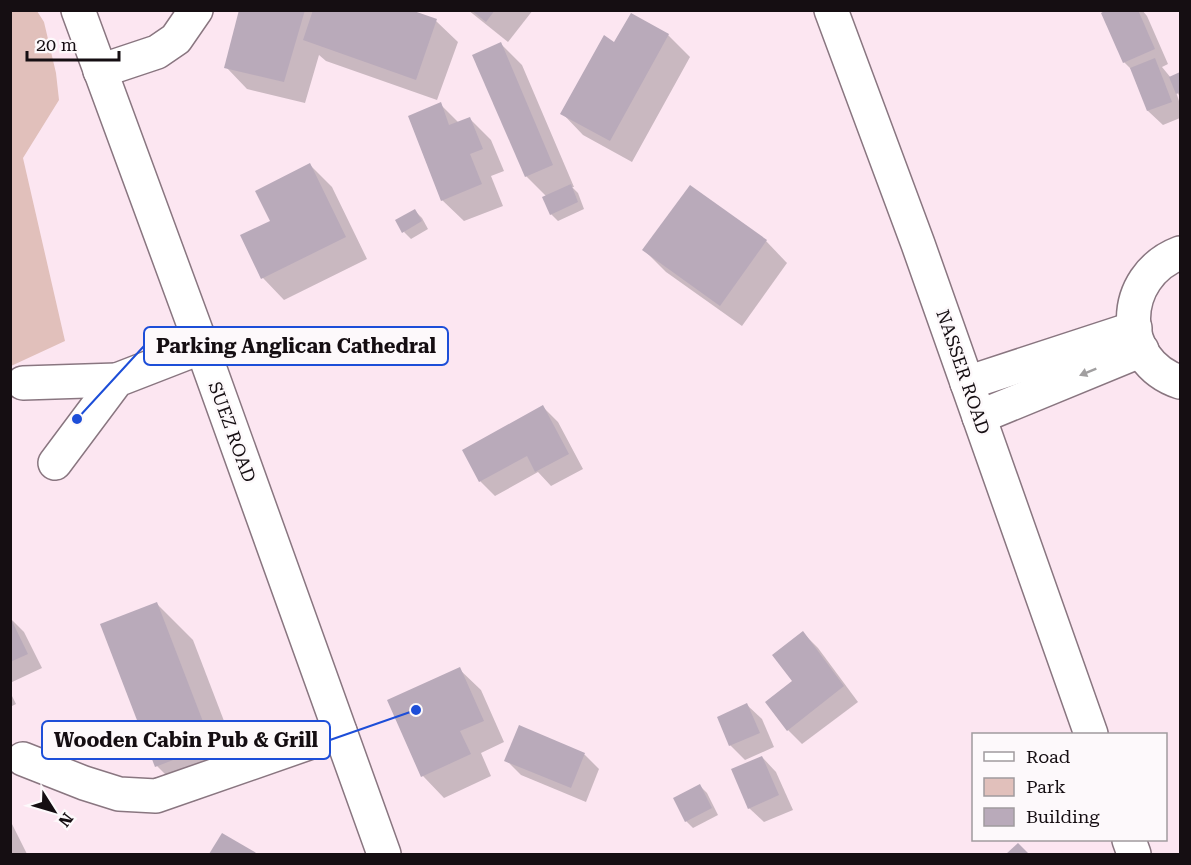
<svg xmlns="http://www.w3.org/2000/svg" width="1191" height="865" font-family="'Roboto Serif',serif">
<style>
.green{fill:#e1c0bb}
.shadow{fill:#0003}
.building{fill:#b9aaba}
.lines{fill:none;stroke-linecap:round;stroke-linejoin:round}
.minor-casing{stroke:#897680;stroke-width:36}
.major-casing{stroke:#897680;stroke-width:36}
.minor{stroke:#fff;stroke-width:33}
.major{stroke:#fff;stroke-width:33}
.oneway{fill:#a19fa0}
.labels{text-anchor:middle;stroke-width:5;stroke-linejoin:round;paint-order:stroke}
.street-label{font-size:18px;fill:#150e12;stroke:#fdf9fb}
.leader{fill:none;stroke:#1d4ed8;stroke-width:2}
.callout-dot{fill:#1d4ed8;stroke:#fdf9fb;stroke-width:2}
.callout{fill:#fdf9fb;stroke:#1d4ed8;stroke-width:2}
.callout-label{font-size:20px;text-anchor:middle;font-weight:bold;fill:#150e12}
</style>
<rect width="100%" height="100%" fill="#fce6f1"/>
<polygon class="green" points="10,11 37,11 44,22 56,73 59,100 23,158 65,341 11,366"/>
<g class="shadow">
<polygon points="241,10 366,10 436,21 458,42 437,100 326,61 319,55 305,103 247,89 226,67"/>
<polygon points="468,10 533,10 508,42"/>
<polygon points="1110,10 1142,10 1147,16 1168,64 1162,67 1171,78 1180,74 1180,96 1176,92 1180,104 1180,118 1163,125 1148,111 1133,71 1124,62"/>
<polygon points="631,15 668,35 690,57 632,162 583,135 562,113 615,44"/>
<polygon points="501,44 522,65 574,187 572,187 578,193 584,209 558,221 551,214 546,196 526,176"/>
<polygon points="440,104 459,123 470,119 491,140 504,171 491,176 503,206 464,221 442,200"/>
<polygon points="310,165 332,187 367,259 284,300 263,278 242,236 272,221"/>
<polygon points="415,211 422,218 428,229 411,239 404,232"/>
<polygon points="766,241 787,263 742,326 666,272 644,250"/>
<polygon points="543,407 558,422 583,469 551,486 538,472 495,496 480,481 464,451"/>
<polygon points="157,604 193,640 247,781 193,802 157,766"/>
<polygon points="10,618 24,632 42,668 10,683"/>
<polygon points="803,633 818,648 858,702 802,744 788,730"/>
<polygon points="459,669 481,690 504,742 481,753 491,776 444,798 423,776"/>
<polygon points="10,692 16,704 10,707"/>
<polygon points="747,705 762,719 774,747 745,760 730,745"/>
<polygon points="520,727 585,755 599,769 586,802 521,775 506,760"/>
<polygon points="762,757 776,772 793,810 764,822 749,808"/>
<polygon points="700,786 707,793 718,815 693,828 686,821"/>
<polygon points="10,820 27,854 10,854"/>
<polygon points="223,835 255,854 211,854"/>
</g>
<g class="building">
<polygon points="239,10 305,10 284,82 224,68"/>
<polygon points="313,10 411,10 437,19 416,80 303,40"/>
<polygon points="471,10 495,10 486,22"/>
<polygon points="1106,10 1138,10 1155,49 1123,63 1101,13"/>
<polygon points="631,13 669,34 610,141 560,114 604,35 614,42"/>
<polygon points="501,42 553,165 525,177 472,55"/>
<polygon points="1155,58 1172,102 1147,111 1130,68"/>
<polygon points="1180,72 1180,92 1176,94 1169,77"/>
<polygon points="441,102 449,125 470,117 483,149 470,154 482,184 441,201 408,116"/>
<polygon points="310,163 346,237 261,279 240,235 270,221 255,191"/>
<polygon points="571,184 578,202 550,215 542,197"/>
<polygon points="690,185 767,240 720,306 642,250"/>
<polygon points="415,209 422,221 402,233 395,220"/>
<polygon points="543,405 569,454 535,472 527,456 479,482 462,450"/>
<polygon points="157,602 212,745 155,767 100,624"/>
<polygon points="10,617 28,654 10,662"/>
<polygon points="803,631 844,686 787,731 765,702 792,681 772,655"/>
<polygon points="460,667 484,721 460,731 471,754 421,777 387,700"/>
<polygon points="747,703 760,733 729,746 717,717"/>
<polygon points="519,725 585,753 571,788 504,761"/>
<polygon points="762,756 779,795 748,809 731,769"/>
<polygon points="700,784 712,808 685,822 673,798"/>
<polygon points="222,833 258,854 209,854"/>
<polygon points="1018,843 1029,854 1006,854"/>
</g>
<g class="lines">
<defs>
<g id="minor">
<polyline points="78,10 202,347 384,854"/>
<polyline points="100,71 157,52 176,39 196,10"/>
<path d="M1180,253C1119,276 1117,361 1180,382"/>
<polyline points="23,383 117,380"/>
<polyline points="967,383 1135,328"/>
<polyline points="979,417 1142,350"/>
<polyline points="55,463 117,380 202,347"/>
<polyline points="23,759 84,783 119,794 156,796 340,732"/>
</g>
<g id="major">
<polyline points="831,10 918,244 1091,734"/>
<polyline points="1129,840 1134,854"/>
</g>
</defs>
<use href="#minor" class="minor-casing"/>
<use href="#major" class="major-casing"/>
<use href="#minor" class="minor"/>
<use href="#major" class="major"/>
</g>
<defs><path id="oneway-solid" d="M-6-.8H1V-3.2L6.5 0L1 3.2V.8H-6Z" transform="scale(1.5)"/></defs>
<use class="oneway" href="#oneway-solid" transform="translate(1088 372) rotate(158)"/>
<g class="labels">
<g class="street-label">
<text transform="translate(963 372) rotate(71)" y="6">NASSER ROAD</text>
<text transform="translate(232 432) rotate(70)" y="6">SUEZ ROAD</text>
</g>
</g>
<path class="leader" d="M77 419L144 346M416 710L330 740"/>
<g class="callout-dot">
<circle cx="77" cy="419" r="6"/>
<circle cx="416" cy="710" r="6"/>
</g>
<g class="callout">
<rect x="144" y="327" width="304" height="38" rx="6"/>
<rect x="42" y="721" width="288" height="38" rx="6"/>
</g>
<g class="callout-label">
<text x="296" y="353">Parking Anglican Cathedral</text>
<text x="186" y="747">Wooden Cabin Pub &amp; Grill</text>
</g>
<rect width="1191" height="865" fill="none" stroke="#150e12" stroke-width="24"/>
<rect x="972" y="733" width="195" height="108" fill="#fdf9fb" stroke="#a09b9e" stroke-width="1.5"/>
<rect x="984" y="752" width="30" height="9" fill="#ffffff" stroke="#a09b9e" stroke-width="1.5"/>
<text x="1026" y="763" font-size="18" fill="#150e12">Road</text>
<rect x="984" y="778" width="30" height="18" fill="#e1c0bb" stroke="#a09b9e" stroke-width="1.5"/>
<text x="1026" y="793" font-size="18" fill="#150e12">Park</text>
<rect x="984" y="808" width="30" height="18" fill="#b9aaba" stroke="#a09b9e" stroke-width="1.5"/>
<text x="1026" y="823" font-size="18" fill="#150e12">Building</text>
<g transform="translate(54 811) rotate(127)" stroke="#fdf9fb" stroke-width="4.5" paint-order="stroke">
<path d="M0-4.5L10 22L0 15L-10 22Z" fill="#150e12"/>
<text y="-9" font-size="16" font-weight="bold" text-anchor="middle" fill="#150e12">N</text>
</g>
<path d="M27 51v9h92v-9" fill="none" stroke="#150e12" stroke-width="3"/>
<text x="36" y="51" font-size="18" fill="#150e12" stroke="#fdf9fb" stroke-width="4.5" paint-order="stroke">20 m</text>
</svg>
